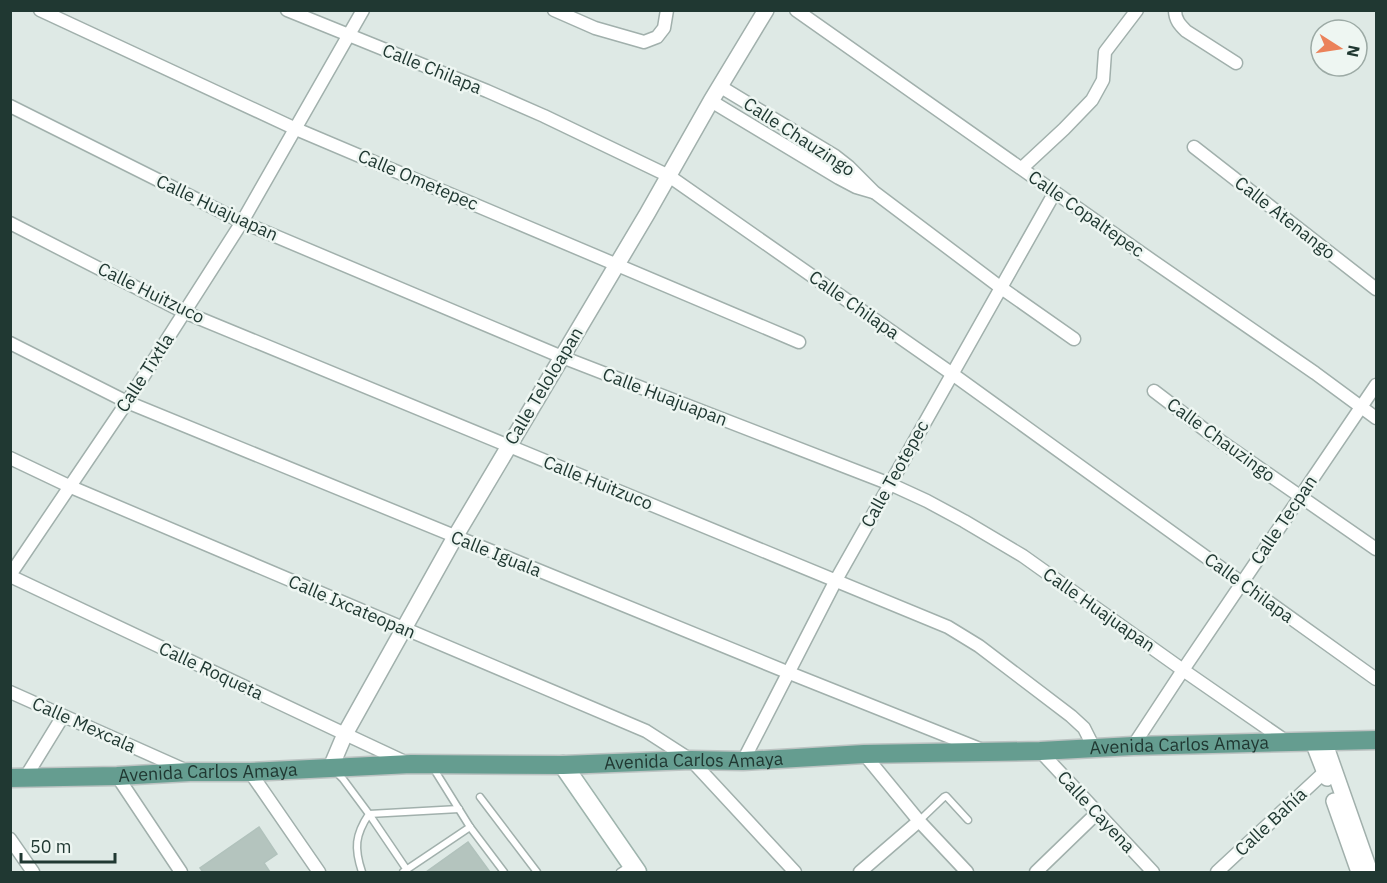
<svg xmlns="http://www.w3.org/2000/svg" width="1387" height="883" font-family="'IBM Plex Sans',sans-serif">
<style>
.building{fill:#b4c4be;stroke:#b1c2bc;stroke-width:1.5}
.lines{fill:none;stroke-linecap:round;stroke-linejoin:round}
.service-casing{stroke:#a1b0ac;stroke-width:9}
.minor-casing{stroke:#a1b0ac;stroke-width:15}
.tertiary-casing{stroke:#a1b0ac;stroke-width:18}
.secondary-casing{stroke:#9eb4ad;stroke-width:21}
.primary-casing{stroke:#bcc3c2;stroke-width:21}
.service{stroke:#fff;stroke-width:6}
.minor{stroke:#fff;stroke-width:12}
.tertiary{stroke:#fff;stroke-width:15}
.secondary{stroke:#fff;stroke-width:18}
.primary{stroke:#659d90;stroke-width:18}
.labels{text-anchor:middle;stroke-width:5;stroke-linejoin:round;paint-order:stroke}
.street-label{font-size:18px;fill:#203832;stroke:#eef6f2}
</style>
<rect width="100%" height="100%" fill="#dee9e5"/>
<g class="building">
<polygon points="259,827 277,854 264,863 270,872 203,872 200,868"/>
<polygon points="468,842 490,872 426,872"/>
</g>
<g class="lines">
<defs>
<g id="service">
<polyline points="432,766 470,827 504,872"/>
<path d="M336,772L343,779L369,814C355,835 354,848 362,872"/>
<polyline points="480,797 537,872"/>
<polyline points="919,821 944,797 946,796 968,820"/>
<polyline points="407,870 369,814 459,809"/>
<polyline points="403,872 470,827"/>
<polyline points="620,872 631,865"/>
</g>
<g id="minor">
<polyline points="40,10 296,129 799,342"/>
<polyline points="287,10 487,91 544,116 669,176 951,373 1242,583 1376,679"/>
<polyline points="554,10 595,28 644,42 657,37 664,28 667,10"/>
<polyline points="796,10 1144,255 1315,373 1376,418"/>
<path d="M1175,10C1175,20 1180,25 1186,31L1236,63"/>
<polyline points="721,87 835,156 849,167 874,192 1000,287 1074,339"/>
<polyline points="711,101 839,178 856,187 873,192"/>
<polyline points="10,106 242,222 562,357 890,484 927,501 964,521 1023,556 1183,670 1287,742"/>
<polyline points="1194,147 1376,289"/>
<polyline points="1022,168 1064,129 1092,100 1103,80 1105,52 1137,10"/>
<polyline points="10,223 184,312 948,627 979,646 1071,716 1084,728 1094,748"/>
<polyline points="10,343 127,402 787,672 980,749"/>
<polyline points="1154,391 1209,433 1376,549"/>
<polyline points="10,458 71,487 646,731 691,760 795,872"/>
<polyline points="10,575 127,402 242,222 363,10"/>
<polyline points="10,576 345,734 407,763"/>
<polyline points="10,692 185,770"/>
<polyline points="1133,746 1183,670 1376,385"/>
<polyline points="1040,751 1153,872"/>
<polyline points="864,754 919,821 967,872"/>
<polyline points="743,761 836,580 1055,192"/>
<polyline points="250,772 319,872"/>
<polyline points="117,776 181,872"/>
<polyline points="25,778 63,716"/>
<polyline points="10,839 33,872"/>
<polyline points="860,872 919,821"/>
<polyline points="1036,872 1097,813"/>
<polyline points="1217,872 1330,767"/>
</g>
<g id="tertiary">
<polyline points="1324,741 1370,872"/>
<polyline points="1313,742 1327,778"/>
<polyline points="331,767 345,734 455,537 647,214 711,101 766,10"/>
<polyline points="1334,801 1359,872"/>
</g>
<polyline id="secondary" points="563,765 637,872"/>
<g id="primary">
<path id="s1" d="M10,778L117,776L190,772H250L411,764L563,765L691,760L743,761L864,754L1040,751L1133,746L1376,740"/>
</g>
</defs>
<use href="#service" class="service-casing"/>
<use href="#minor" class="minor-casing"/>
<use href="#tertiary" class="tertiary-casing"/>
<use href="#secondary" class="secondary-casing"/>
<use href="#primary" class="primary-casing"/>
<use href="#service" class="service"/>
<use href="#minor" class="minor"/>
<use href="#tertiary" class="tertiary"/>
<use href="#secondary" class="secondary"/>
<use href="#primary" class="primary"/>
</g>
<g class="labels">
<g class="street-label">
<text transform="translate(432 69) rotate(22)" y="6">Calle Chilapa</text>
<text transform="translate(799 137) rotate(33)" y="6">Calle Chauzingo</text>
<text transform="translate(418 180) rotate(23)" y="6">Calle Ometepec</text>
<text transform="translate(217 208) rotate(25)" y="6">Calle Huajuapan</text>
<text transform="translate(1086 214) rotate(35)" y="6">Calle Copaltepec</text>
<text transform="translate(1285 218) rotate(38)" y="6">Calle Atenango</text>
<text transform="translate(151 293) rotate(26)" y="6">Calle Huitzuco</text>
<text transform="translate(854 305) rotate(35)" y="6">Calle Chilapa</text>
<text transform="translate(145 373) rotate(-57)" y="6">Calle Tixtla</text>
<text transform="translate(544 386) rotate(-59)" y="6">Calle Teloloapan</text>
<text transform="translate(665 397) rotate(21)" y="6">Calle Huajuapan</text>
<text transform="translate(1221 440) rotate(36)" y="6">Calle Chauzingo</text>
<text transform="translate(895 474) rotate(-61)" y="6">Calle Teotepec</text>
<text transform="translate(598 483) rotate(22)" y="6">Calle Huitzuco</text>
<text transform="translate(1284 520) rotate(-56)" y="6">Calle Tecpan</text>
<text transform="translate(496 554) rotate(22)" y="6">Calle Iguala</text>
<text transform="translate(1249 588) rotate(36)" y="6">Calle Chilapa</text>
<text transform="translate(352 607) rotate(23)" y="6">Calle Ixcateopan</text>
<text transform="translate(1099 610) rotate(35)" y="6">Calle Huajuapan</text>
<text transform="translate(211 671) rotate(25)" y="6">Calle Roqueta</text>
<text transform="translate(84 725) rotate(24)" y="6">Calle Mexcala</text>
<text dy="6" stroke="none"><textPath href="#s1" startOffset="1170">Avenida Carlos Amaya</textPath></text>
<text dy="6" stroke="none"><textPath href="#s1" startOffset="684">Avenida Carlos Amaya</textPath></text>
<text dy="6" stroke="none"><textPath href="#s1" startOffset="198">Avenida Carlos Amaya</textPath></text>
<text transform="translate(1096 812) rotate(47)" y="6">Calle Cayena</text>
<text transform="translate(1271 822) rotate(-43)" y="6">Calle Bahía</text>
</g>
</g>
<rect width="1387" height="883" fill="none" stroke="#203832" stroke-width="24"/>
<g transform="translate(1339 48) rotate(102)"><circle r="28" fill="#eef6f2" stroke="#9caaa5" stroke-width="1.5"/>
<path d="M0-4.5L10 22L0 15L-10 22Z" fill="#eb825a"/>
<text y="-9" font-size="16" font-weight="bold" text-anchor="middle" fill="#203832">N</text>
</g>
<path d="M21 853v9h94v-9" fill="none" stroke="#203832" stroke-width="3"/>
<text x="30" y="853" font-size="18" fill="#203832" stroke="#eef6f2" stroke-width="4.5" paint-order="stroke">50 m</text>
</svg>
